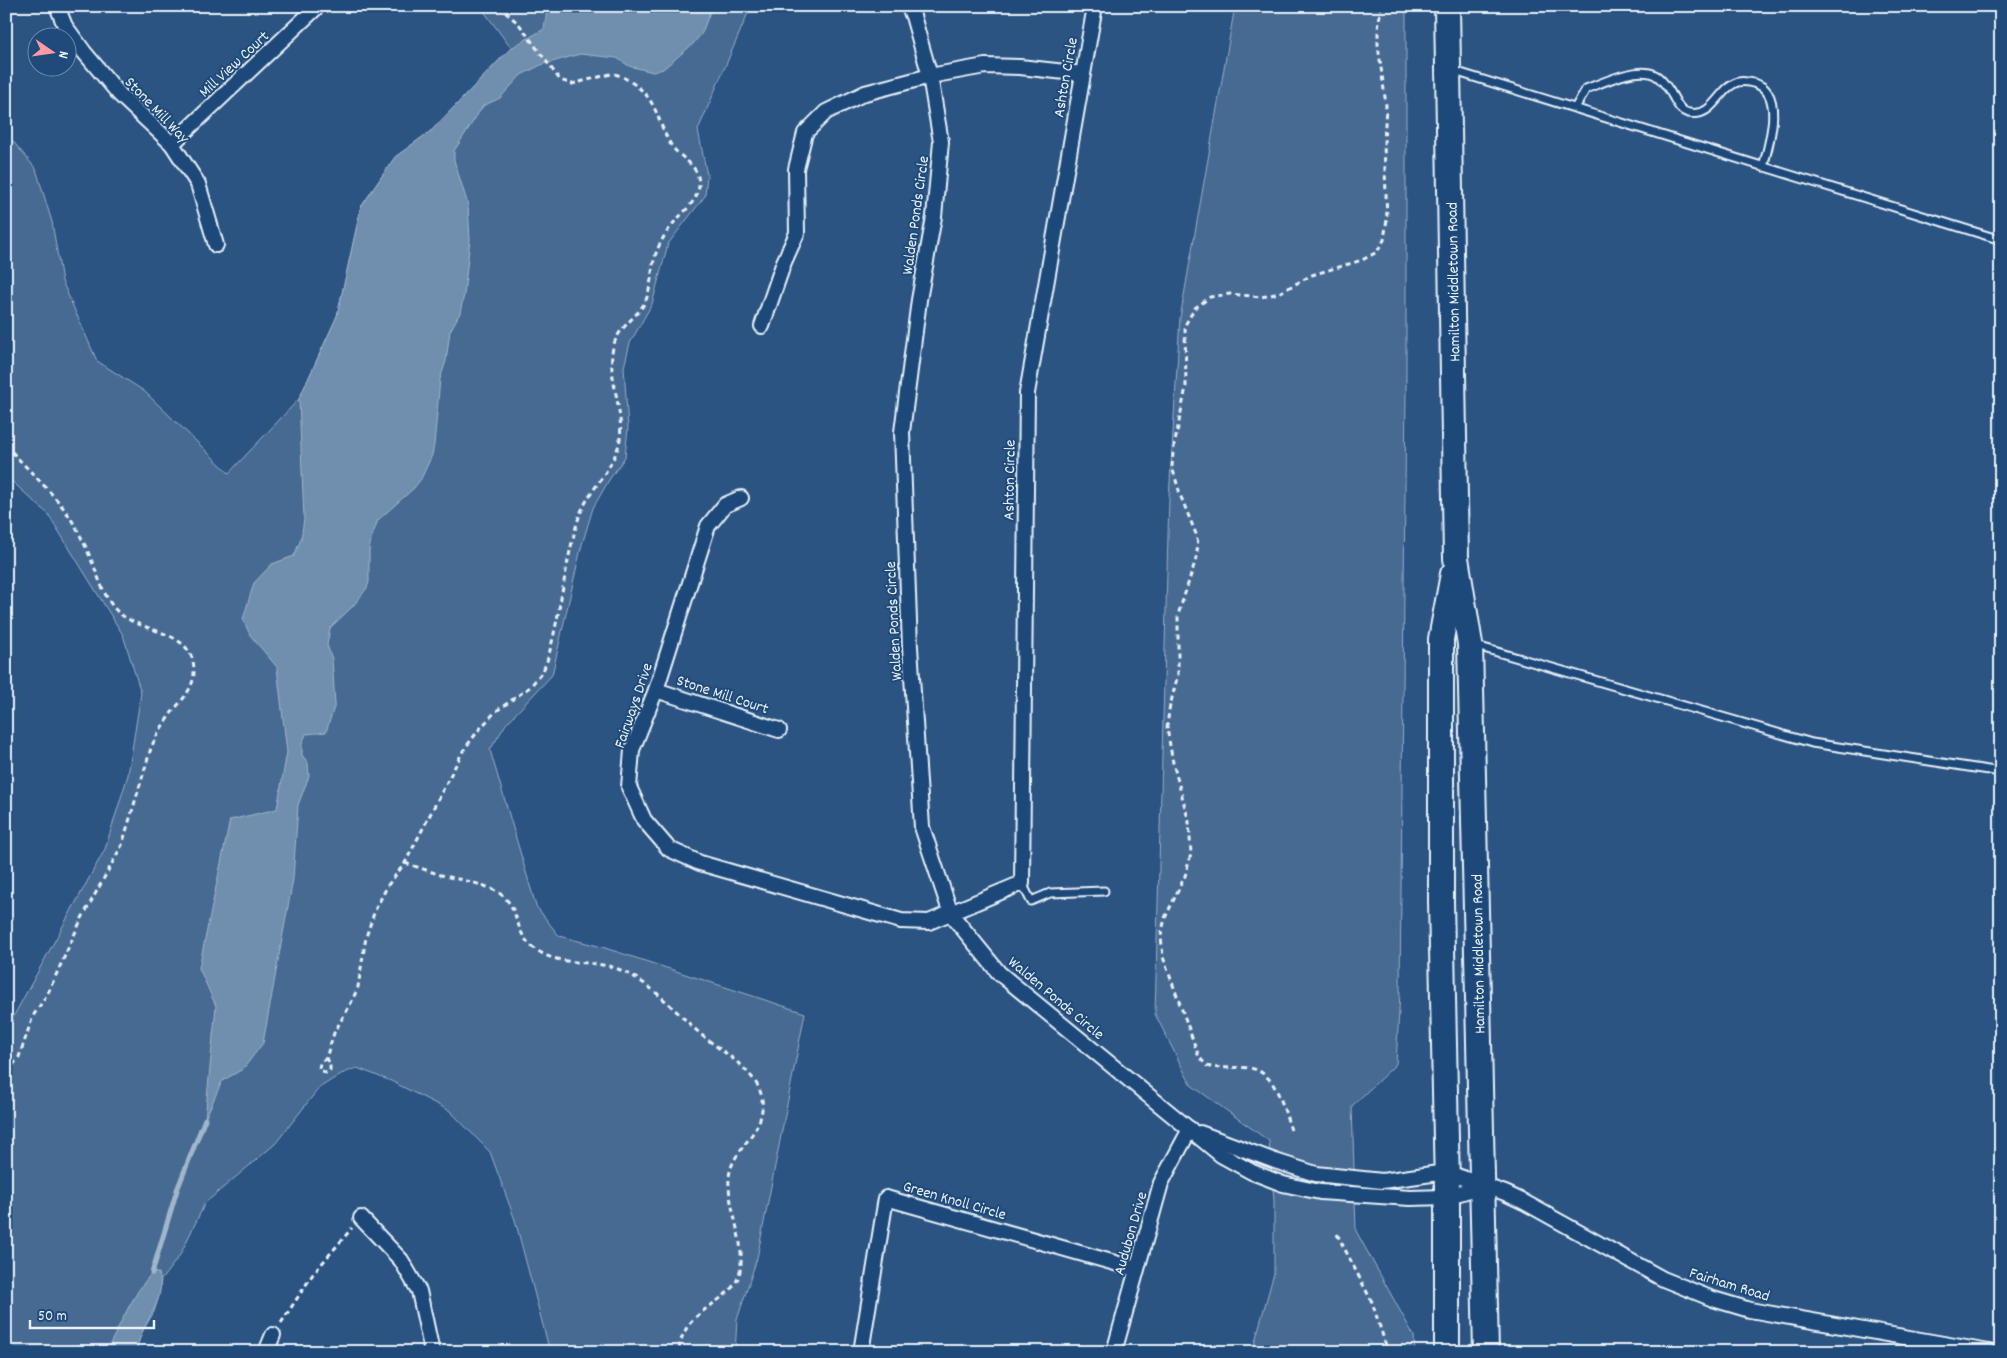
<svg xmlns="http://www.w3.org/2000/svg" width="2007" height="1358" font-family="Dekko,sans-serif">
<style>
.green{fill:#476b93;stroke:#98aec6}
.water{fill:#708ead;stroke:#a0b6cb}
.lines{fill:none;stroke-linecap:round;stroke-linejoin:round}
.stream{stroke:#a0b6cb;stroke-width:5}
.lane-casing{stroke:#e8f1f8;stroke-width:11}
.street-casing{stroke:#e8f1f8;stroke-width:18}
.highway-casing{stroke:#e8f1f8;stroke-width:28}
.path{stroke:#e8f1f8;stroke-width:3;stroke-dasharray:5 4;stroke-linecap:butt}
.lane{stroke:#1f4a7a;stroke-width:7}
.street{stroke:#1f4a7a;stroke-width:14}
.highway{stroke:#1f4a7a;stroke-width:24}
.labels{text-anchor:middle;stroke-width:4;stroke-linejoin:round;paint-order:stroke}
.street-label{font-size:16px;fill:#e8f1f8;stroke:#1f4a7a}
</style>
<rect width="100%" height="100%" fill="#2b5482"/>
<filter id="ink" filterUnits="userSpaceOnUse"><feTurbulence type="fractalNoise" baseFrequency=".02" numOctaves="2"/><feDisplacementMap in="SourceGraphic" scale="10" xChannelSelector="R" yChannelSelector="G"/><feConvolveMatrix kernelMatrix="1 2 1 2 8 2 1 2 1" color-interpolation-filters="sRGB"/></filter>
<g filter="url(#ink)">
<g class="green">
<polygon points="480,6 751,6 698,130 707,175 705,196 668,244 652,304 630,343 624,367 628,428 625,457 609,480 593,508 581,548 552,675 506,724 490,750 536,906 559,936 602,947 805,1013 757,1258 737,1320 735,1352 550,1352 515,1220 490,1152 450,1111 391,1081 357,1068 341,1074 319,1088 275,1144 205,1203 180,1255 161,1280 159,1296 154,1312 142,1332 135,1352 6,1352 6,1030 105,849 128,775 141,693 123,635 48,514 6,476 6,133 36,169 52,222 62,281 97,361 144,391 229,473 299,399 337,316 361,207 395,157 432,130 511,48"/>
<polygon points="1235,6 1406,6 1406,391 1400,992 1396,1064 1352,1106 1356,1231 1414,1336 1415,1352 1252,1352 1274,1273 1274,1200 1269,1141 1191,1085 1155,1014 1169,498 1180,318"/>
</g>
<g class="water">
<polygon points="548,6 712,6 702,33 693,44 663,69 653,72 629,66 617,58 580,54 541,65 521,75 500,98 483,106 454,151 454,160 468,205 470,239 464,295 460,313 450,331 446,361 440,379 434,445 432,455 421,479 414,488 378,520 371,539 369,551 369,582 367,588 353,606 330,628 327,645 332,659 335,704 326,732 306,734 302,744 302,755 308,763 309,776 298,805 293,879 263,1043 243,1069 222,1081 205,1119 216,1006 199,968 230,820 277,809 287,752 277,667 250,635 243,619 254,583 272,564 294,556 301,539 304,519 299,399 337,316 361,207 395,157 432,130 511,48 544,29"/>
<path d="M152,1273H159C165,1298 151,1311 142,1333C139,1339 138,1345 135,1352H94L109,1346C122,1321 133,1294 152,1273Z"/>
</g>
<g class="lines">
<polyline class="stream" points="152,1273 177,1190 205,1119"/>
<defs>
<g id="lane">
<polyline points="1451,70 2001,240"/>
<path d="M1575,108L1586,89C1604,82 1638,66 1655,75C1661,78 1669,89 1672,95C1677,103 1679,111 1689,113C1714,118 1718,88 1738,82C1742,81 1749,82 1753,83C1786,90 1769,144 1763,167"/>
<polyline points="1473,645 1812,743 2001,772"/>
<polyline points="1022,883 1031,901 1050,893 1104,891"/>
</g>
<g id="street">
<polyline points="57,6 65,26 84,52 120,95 172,144 198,184 216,245"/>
<polyline points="908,6 913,16 930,76 941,142 934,217 919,300 902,432 910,647 922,827 951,914 999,973 1221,1155 1252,1172 1283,1184 1320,1192 1410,1198 1447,1197 1482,1186"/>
<polyline points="172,144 318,6"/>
<polyline points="762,326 784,262 797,233 796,169 805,133 826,112 865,93 930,76 985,66 1020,67 1083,74"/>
<polyline points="741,498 725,505 708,526 656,690 632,750 629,787 644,820 669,849 700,863 901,921 929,922 1022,883 1027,393 1095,6"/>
<polyline points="656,690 779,730"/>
<polyline points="1200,1133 1275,1161 1316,1174 1382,1181 1446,1172 1505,1193 1524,1202 1663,1279 1713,1299 1750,1310 1989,1352"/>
<polyline points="361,1218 401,1260 419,1291 432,1352"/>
<polyline points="266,1352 273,1335"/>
<polyline points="861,1352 886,1198 1136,1269"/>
<polyline points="1114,1352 1161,1183 1190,1129"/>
</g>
<g id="highway">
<polyline points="1447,6 1456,558 1470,644 1486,1352"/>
<polyline points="1447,1352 1447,1187 1441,901 1441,639 1453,574"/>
</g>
</defs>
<use href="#lane" class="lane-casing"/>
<use href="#street" class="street-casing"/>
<use href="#highway" class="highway-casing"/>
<g class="path">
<path d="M6,445C27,470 53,491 71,519C78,531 85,544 90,557C98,574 103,597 117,611C140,634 192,628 194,669C195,689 181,700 170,715C163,725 156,736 151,748L122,845L81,920L47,995L33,1016L19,1057L6,1074"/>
<path d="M405,863C417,867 429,871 441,875C459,880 492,884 505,898C521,914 514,936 538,951C563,967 592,959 618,969C653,983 677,1014 704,1037C723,1052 759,1073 762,1099C766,1134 732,1147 729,1177C727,1208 746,1240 740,1271C734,1305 682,1306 679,1352"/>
<path d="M326,1058L330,1063V1070L326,1073L319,1069L320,1063L326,1058L334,1033L352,1001L358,987L366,937L375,910L388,885L405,863L463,751L478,731L495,712L530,687L543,671L547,661C561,614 564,564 579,517C588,491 612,471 619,444C627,412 602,368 616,339C622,326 636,317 644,304C651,291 651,274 654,260C657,248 662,239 669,229C678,215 700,202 699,183C698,163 680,159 671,145C656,120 658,99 631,82C625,78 619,74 611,74L572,84L560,80L519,24L498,6"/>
<path d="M1291,1130C1283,1108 1277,1073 1250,1068C1236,1066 1221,1070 1207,1066L1199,1057L1163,957L1161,936L1165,918L1185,876L1191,854L1189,822L1173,763L1167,728L1169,710L1178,674V615L1196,559L1198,544L1196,534L1181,497L1172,467L1173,452L1186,387L1185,325L1195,308L1210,297L1230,294L1261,297L1271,295L1279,293L1312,275L1362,260L1377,252L1384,240L1387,219L1384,144L1386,105L1378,45V29L1381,6"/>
<polyline points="1337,1234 1372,1302 1388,1352"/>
<polyline points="281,1323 313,1274 352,1228"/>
</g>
<use href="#lane" class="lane"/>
<use href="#street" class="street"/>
<use href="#highway" class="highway"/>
</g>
</g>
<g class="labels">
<g class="street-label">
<text transform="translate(233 63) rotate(-43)" y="6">Mill View Court</text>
<text transform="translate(1064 77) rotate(-80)" y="6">Ashton Circle</text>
<text transform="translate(158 109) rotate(46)" y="6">Stone Mill Way</text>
<text transform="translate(914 215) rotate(-82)" y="6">Walden Ponds Circle</text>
<text transform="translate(1452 282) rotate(-91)" y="6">Hamilton Middletown Road</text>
<text transform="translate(1008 480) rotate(-89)" y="6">Ashton Circle</text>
<text transform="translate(892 621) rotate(-93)" y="6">Walden Ponds Circle</text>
<text transform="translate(723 693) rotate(18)" y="6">Stone Mill Court</text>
<text transform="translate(632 705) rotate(-71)" y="6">Fairways Drive</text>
<text transform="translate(1477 954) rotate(-91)" y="6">Hamilton Middletown Road</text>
<text transform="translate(1057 997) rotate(40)" y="6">Walden Ponds Circle</text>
<text transform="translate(955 1199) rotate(16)" y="6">Green Knoll Circle</text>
<text transform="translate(1129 1233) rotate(-74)" y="6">Audubon Drive</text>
<text transform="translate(1730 1283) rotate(17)" y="6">Fairham Road</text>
</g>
</g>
<rect width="2007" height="1358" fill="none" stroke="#1f4a7a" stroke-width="25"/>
<rect x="12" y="12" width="1982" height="1333" fill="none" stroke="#e8f1f8" stroke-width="2" filter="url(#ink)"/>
<g transform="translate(52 52) rotate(103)"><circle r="24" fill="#1f4a7a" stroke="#6f8dac"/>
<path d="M0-4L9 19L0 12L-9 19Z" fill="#ff9aa2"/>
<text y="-8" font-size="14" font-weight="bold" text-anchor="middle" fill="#e8f1f8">N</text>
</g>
<path d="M30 1320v8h124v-8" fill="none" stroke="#e8f1f8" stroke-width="2.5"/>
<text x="38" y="1320" font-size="15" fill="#e8f1f8" stroke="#1f4a7a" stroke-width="4" paint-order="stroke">50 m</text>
</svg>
